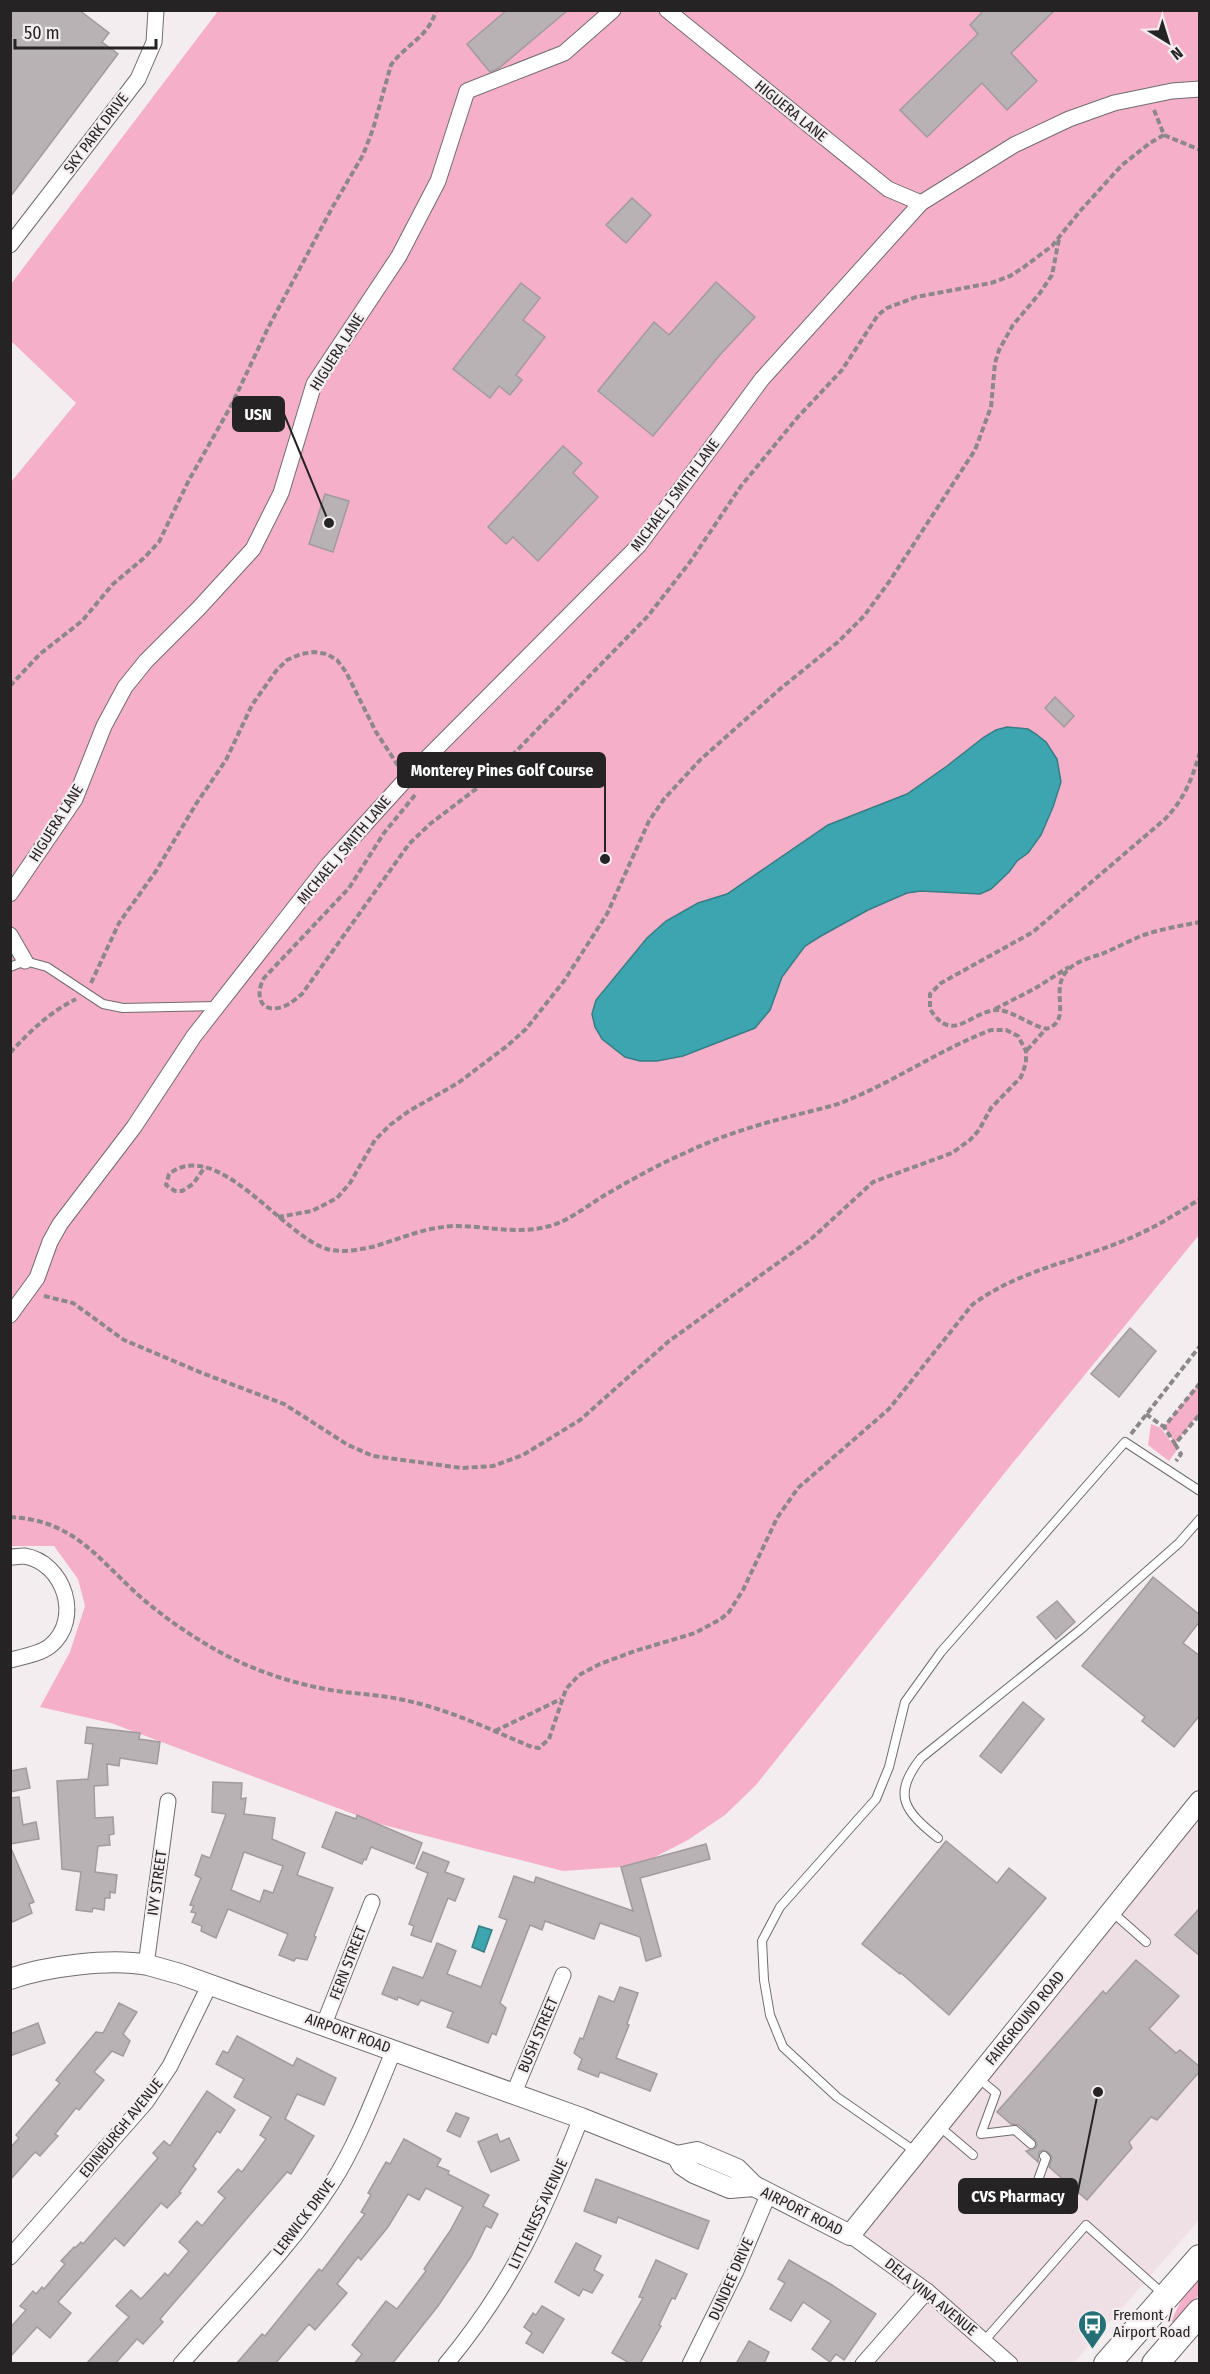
<svg xmlns="http://www.w3.org/2000/svg" width="1210" height="2374" font-family="'Fira Sans Condensed',sans-serif">
<style>
.built{fill:#efe0e5}
.green{fill:#f6afc8}
.water{fill:#3da5af;stroke:#367e85;stroke-width:1.5}
.building{fill:#b8b2b4;stroke:#a19b9d;stroke-width:1.5;fill-rule:evenodd}
.lines{fill:none;stroke-linecap:round;stroke-linejoin:round}
.service-casing{stroke:#716c6d;stroke-width:10}
.minor-casing{stroke:#716c6d;stroke-width:17}
.tertiary-casing{stroke:#716c6d;stroke-width:22}
.primary-casing{stroke:#716c6d;stroke-width:28}
.path{stroke:#8c8889;stroke-width:4;stroke-dasharray:6 3;stroke-linecap:butt}
.service{stroke:#fff;stroke-width:8}
.minor{stroke:#fff;stroke-width:15}
.tertiary{stroke:#fff;stroke-width:20}
.primary{stroke:#fff;stroke-width:26}
.labels{text-anchor:middle;stroke-width:4.5;stroke-linejoin:round;paint-order:stroke}
.street-label{font-size:15px;fill:#252323;stroke:#f3edef}
.poi-label{font-size:15px;fill:#252323;stroke:#f3edef;text-anchor:start}
.leader{fill:none;stroke:#252323;stroke-width:2}
.callout-dot{fill:#252323;stroke:#f3edef;stroke-width:2}
.callout{fill:#252323;stroke:#252323;stroke-width:2}
.callout-label{font-size:16px;text-anchor:middle;font-weight:bold;fill:#fff}
</style>
<rect width="100%" height="100%" fill="#f3edef"/>
<polygon class="built" points="1199,1820 1199,2220 1073,2364 863,2363 927,2291 850,2235"/>
<g class="green">
<polygon points="218,11 1199,11 1199,1235 1011,1465 756,1785 725,1815 688,1840 653,1858 621,1867 563,1871 380,1824 111,1723 40,1707 70,1652 85,1606 78,1579 54,1546 11,1546 11,482 76,403 11,341 11,284"/>
<polygon points="1199,1383 1199,1414 1175,1444 1164,1427"/>
<polygon points="1151,1424 1161,1428 1177,1450 1169,1461 1148,1445"/>
<polygon points="1199,2276 1199,2295 1174,2324 1171,2321 1186,2291"/>
</g>
<g class="water">
<polygon points="1007,727 1028,729 1036,734 1046,742 1057,759 1061,782 1053,807 1041,835 1028,853 1017,861 1009,872 991,889 980,894 921,891 907,893 868,910 821,936 805,946 782,977 770,1010 755,1028 683,1056 657,1061 640,1061 625,1057 602,1039 595,1027 592,1014 596,1000 647,938 666,921 698,903 727,894 828,825 907,794 947,766 984,737 996,730"/>
<polygon points="479,1926 492,1930 484,1952 472,1947"/>
</g>
<g class="building">
<polygon points="10,10 79,10 109,33 102,42 118,54 10,197"/>
<polygon points="507,10 568,10 499,68 490,72 467,44"/>
<polygon points="984,10 1055,10 1011,53 1037,81 1007,110 982,83 927,137 900,110 978,34 970,25"/>
<polygon points="632,198 651,215 626,243 606,225"/>
<polygon points="716,282 755,317 719,356 653,436 598,391 654,322 669,335"/>
<polygon points="521,283 540,298 523,320 545,337 516,375 522,380 510,395 499,386 490,398 453,369"/>
<polygon points="563,446 582,463 573,473 598,497 538,561 513,537 506,544 488,527"/>
<polygon points="325,494 349,501 333,552 309,544"/>
<polygon points="1055,697 1074,716 1064,727 1045,708"/>
<polygon points="1130,1328 1156,1351 1119,1397 1091,1374"/>
<polygon points="1153,1577 1200,1615 1200,1621 1183,1643 1200,1656 1200,1715 1174,1747 1142,1721 1145,1717 1082,1666"/>
<polygon points="1057,1601 1075,1622 1056,1639 1037,1617"/>
<polygon points="1023,1702 1044,1719 1001,1773 980,1756"/>
<polygon points="87,1727 140,1733 139,1739 160,1742 157,1764 120,1758 119,1766 107,1764 108,1785 94,1786 95,1818 113,1817 114,1834 109,1835 110,1845 98,1846 95,1872 117,1875 115,1893 110,1892 110,1898 105,1898 104,1910 93,1908 92,1912 76,1910 81,1872 62,1869 57,1781 88,1779 93,1744 85,1743"/>
<polygon points="26,1768 30,1788 10,1792 10,1771"/>
<path d="M213,1782L242,1783L241,1799L246,1798L244,1814L275,1818L272,1839L305,1853L297,1875L333,1888L314,1936L316,1937L307,1960L296,1958L294,1961L279,1955L288,1934L228,1909L216,1938L201,1931L202,1926L192,1922L196,1913L191,1912L194,1906L190,1905L201,1878L195,1875L202,1855L210,1858L226,1814L212,1812ZM244,1852L283,1866L273,1893L264,1890L260,1902L231,1890Z"/>
<polygon points="19,1797 23,1825 36,1822 39,1839 10,1844 10,1798"/>
<polygon points="336,1812 356,1819 357,1815 422,1843 414,1864 371,1847 366,1860 364,1859 362,1864 322,1847"/>
<polygon points="946,1841 997,1883 1009,1868 1046,1898 949,2015 901,1973 900,1974 862,1944"/>
<polygon points="706,1844 710,1859 640,1878 661,1956 646,1961 640,1937 600,1923 594,1939 545,1921 542,1930 530,1925 500,2003 506,2008 496,2035 492,2033 488,2043 447,2027 453,2012 421,2000 418,2005 398,1997 397,2000 382,1994 393,1967 423,1978 437,1943 456,1951 447,1974 481,1987 507,1920 499,1917 514,1876 534,1883 536,1877 633,1911 621,1867"/>
<polygon points="10,1846 34,1902 29,1904 32,1913 10,1923"/>
<polygon points="423,1852 449,1862 445,1872 464,1879 455,1901 448,1898 431,1942 411,1935 414,1926 409,1924 428,1873 416,1868"/>
<polygon points="1200,1908 1200,1956 1175,1935"/>
<polygon points="1136,1960 1179,1996 1149,2029 1176,2053 1180,2050 1200,2067 1200,2071 1157,2120 1151,2117 1129,2142 1132,2148 1087,2200 1049,2167 1052,2157 1048,2152 1043,2150 1039,2152 1038,2162 1026,2151 1035,2148 1037,2145 1035,2140 1019,2125 1011,2124 997,2112 1103,1991 1106,1994"/>
<polygon points="620,1987 638,1993 627,2024 629,2025 616,2058 657,2074 650,2091 600,2072 598,2077 578,2069 582,2059 574,2053 580,2038 583,2039 599,1996 614,2002"/>
<polygon points="119,2003 137,2012 123,2034 130,2041 123,2056 112,2051 94,2072 104,2080 79,2110 76,2108 55,2134 58,2136 40,2156 35,2152 10,2180 10,2148 19,2138 16,2135 60,2083 56,2080 96,2032 103,2033"/>
<polygon points="38,2023 45,2043 10,2056 10,2034"/>
<polygon points="237,2036 293,2066 297,2058 336,2078 324,2105 297,2094 285,2119 314,2136 291,2174 287,2172 160,2319 163,2322 143,2344 137,2339 115,2364 86,2364 129,2317 116,2306 131,2290 141,2299 165,2273 168,2276 189,2251 179,2242 197,2221 202,2226 225,2198 218,2192 238,2169 242,2172 266,2139 260,2135 271,2117 234,2097 244,2079 216,2064 223,2051 228,2053"/>
<polygon points="207,2091 235,2110 220,2133 217,2131 193,2166 196,2169 179,2192 181,2193 167,2208 161,2203 124,2246 115,2238 58,2302 71,2313 50,2338 37,2327 10,2357 10,2328 26,2310 20,2306 33,2291 36,2294 42,2287 44,2289 65,2264 61,2261 74,2247 75,2248 81,2242 83,2244 158,2158 153,2153 164,2141 170,2146"/>
<polygon points="456,2113 469,2118 460,2137 447,2131"/>
<polygon points="497,2134 500,2142 509,2138 519,2160 491,2172 478,2142"/>
<polygon points="404,2139 441,2159 437,2166 449,2171 448,2174 489,2195 483,2206 498,2214 491,2228 486,2226 471,2257 438,2306 392,2364 354,2364 362,2354 352,2345 386,2301 397,2309 426,2271 424,2269 450,2231 463,2207 426,2188 419,2200 408,2194 388,2227 361,2260 358,2257 337,2284 347,2293 315,2330 309,2324 275,2364 236,2364 262,2334 265,2336 319,2269 322,2271 365,2214 361,2212 371,2195 368,2193 386,2162 390,2164"/>
<polygon points="596,2179 709,2221 698,2249 618,2217 616,2223 584,2211"/>
<polygon points="576,2243 601,2256 594,2270 603,2275 592,2293 583,2289 579,2296 555,2282"/>
<polygon points="656,2260 687,2274 675,2299 672,2298 659,2325 661,2326 640,2364 631,2364 612,2353 643,2298 639,2297"/>
<polygon points="789,2260 832,2285 876,2314 844,2360 836,2354 830,2362 812,2349 831,2321 803,2302 791,2321 770,2309 785,2283 778,2279"/>
<polygon points="542,2306 564,2319 543,2353 526,2343 532,2333 524,2327 533,2313 536,2315"/>
<polygon points="749,2341 769,2352 764,2364 736,2364"/>
</g>
<g class="lines">
<defs>
<g id="service">
<polyline points="10,967 25,961 47,967 103,1004 123,1008 217,1006"/>
<path d="M938,1838C905,1811 891,1796 921,1758L1080,1630L1179,1543L1200,1519"/>
<polyline points="1111,1911 1146,1942"/>
<polyline points="977,2077 996,2093 981,2134 1015,2130 1031,2144"/>
<polyline points="940,2127 973,2155"/>
<polyline points="916,2152 837,2097 783,2047 770,2015 764,1980 762,1941 780,1907 876,1799 889,1767 905,1702 941,1652 1125,1442 1200,1491"/>
<polyline points="1037,2183 1046,2158 1044,2156"/>
<polyline points="985,2340 1086,2225 1162,2293"/>
</g>
<g id="minor">
<polyline points="667,10 888,189 921,203"/>
<polyline points="10,245 138,79 154,42 156,10"/>
<polyline points="10,894 75,799 104,726 125,687 146,661 199,608 253,549 281,493 314,384 399,256 438,181 467,91 564,53 613,10"/>
<polyline points="10,935 25,961"/>
<polyline points="10,1315 37,1278 50,1242 60,1224 134,1127 194,1036 328,865 407,778 639,545 762,379 921,203 1014,145 1069,119 1114,103 1172,91 1200,89"/>
<path d="M10,1557C15,1557 20,1556 24,1556C64,1562 83,1619 50,1646C40,1654 22,1657 10,1660"/>
<polyline points="146,1965 168,1801"/>
<polyline points="324,2024 372,1902"/>
<polyline points="513,2095 563,1975"/>
<polyline points="850,2235 927,2291 1010,2364"/>
<polyline points="10,2257 146,2102 170,2066 210,1984"/>
<path d="M181,2364C232,2305 290,2249 332,2183C358,2142 375,2095 394,2050"/>
<path d="M446,2364C512,2285 544,2212 581,2118"/>
<polyline points="690,2364 736,2271 769,2193"/>
<polyline points="863,2364 927,2291"/>
</g>
<g id="tertiary">
<path d="M10,1979C46,1966 110,1958 148,1965C159,1968 169,1971 180,1974L581,2118L677,2156L682,2165L694,2173L730,2188L754,2186L850,2235L1200,1801"/>
<polyline points="677,2156 697,2152 737,2169 754,2186"/>
</g>
<g id="primary">
<polyline points="1107,2364 1200,2258"/>
<polyline points="1155,2364 1200,2312"/>
</g>
</defs>
<use href="#service" class="service-casing"/>
<use href="#minor" class="minor-casing"/>
<use href="#tertiary" class="tertiary-casing"/>
<use href="#primary" class="primary-casing"/>
<g class="path">
<polyline points="1154,110 1164,135 1200,150"/>
<path d="M10,686L40,654L82,621L113,584L144,558L159,542L189,480L232,404L268,328L332,208L363,155L373,129L391,65C405,45 430,36 436,10"/>
<path d="M1200,752C1192,779 1184,800 1164,820L1033,932L941,983L930,994V1009C953,1046 971,1010 998,1010C1012,1010 1041,1032 1049,1028C1073,1018 1047,987 1070,968C1079,960 1093,957 1104,953C1116,948 1129,941 1141,936C1160,929 1180,926 1200,922"/>
<path d="M415,795L384,833L349,888L264,978C255,994 259,1014 282,1007C289,1005 296,999 302,994L409,844L430,824L489,779L648,616L690,562L741,486L797,418L842,370L878,315L887,308L916,297L991,283L1010,276L1024,267L1052,246L1081,210L1122,165L1150,143L1164,135"/>
<polyline points="91,983 119,923 156,871 196,804 226,760 252,705 276,671 287,660 301,654 314,652 327,654 337,660 346,672 376,732 399,767"/>
<polyline points="995,1009 1034,989 1069,967"/>
<polyline points="1027,1050 1046,1029"/>
<path d="M10,1053C31,1030 49,1013 76,999"/>
<polyline points="278,1217 312,1211 337,1198 350,1183 375,1140 390,1125 409,1111 458,1083 507,1046 526,1029 564,981 607,914 649,821 664,799 701,759 780,689 838,642 864,616 889,582 975,450 991,407 995,363 999,350 1013,325 1040,293 1052,275 1059,239"/>
<path d="M44,1296L73,1303L124,1340L202,1373L284,1404L348,1445L373,1456L462,1468L493,1466L523,1455L580,1420L669,1341L810,1240L873,1182L952,1153L970,1140L979,1130L991,1108L1021,1077L1026,1063V1051L1018,1036L1006,1030H991C941,1049 897,1080 848,1100C832,1107 814,1110 796,1115C759,1124 720,1136 685,1153C657,1165 631,1180 605,1195C587,1206 570,1220 550,1226C518,1235 487,1226 455,1226C425,1227 400,1239 372,1247C357,1250 341,1253 327,1249C283,1236 217,1136 169,1174L166,1185L175,1191H182L193,1184L205,1167"/>
<polyline points="1200,1383 1164,1427 1175,1444 1200,1414"/>
<polyline points="1146,1414 1164,1427"/>
<polyline points="1131,1434 1200,1346"/>
<polyline points="1175,1444 1181,1454 1176,1461"/>
<path d="M10,1517C71,1520 94,1554 135,1592C159,1614 188,1634 216,1650C254,1671 294,1684 336,1691C359,1694 382,1695 404,1700C448,1709 491,1730 532,1747L539,1748L549,1739L566,1689L579,1675L600,1664L635,1651L695,1633L721,1619L729,1612L743,1590L777,1518L798,1488L889,1409L972,1305C1017,1271 1072,1262 1123,1241C1151,1230 1175,1215 1200,1199"/>
<polyline points="495,1731 561,1699"/>
</g>
<use href="#service" class="service"/>
<use href="#minor" class="minor"/>
<use href="#tertiary" class="tertiary"/>
<use href="#primary" class="primary"/>
</g>
<defs>
<symbol id="bus-pin" viewBox="-11 -11 22 30"><path d="M0 17L-7.5 6A9.5 9.5 0 1 1 7.5 6Z" fill="#256f76" stroke="#f3edef"/><path d="M-5-6H5V4H4V6H2V4H-2V6H-4V4H-5ZM-3.5-4V0h7V-4ZM-3.5 1.2v1.5H-2V1.2ZM2 1.2v1.5H3.5V1.2Z" fill="#fff"/></symbol>
</defs>
<g fill-rule="evenodd">
<use href="#bus-pin" x="1076" y="2308" width="33" height="45"/>
</g>
<g class="labels">
<g class="street-label">
<text transform="translate(791 111) rotate(39)" y="5">HIGUERA LANE</text>
<text transform="translate(96 133) rotate(-53)" y="5">SKY PARK DRIVE</text>
<text transform="translate(337 352) rotate(-58)" y="5">HIGUERA LANE</text>
<text transform="translate(675 495) rotate(-53)" y="5">MICHAEL J SMITH LANE</text>
<text transform="translate(56 823) rotate(-58)" y="5">HIGUERA LANE</text>
<text transform="translate(344 850) rotate(-50)" y="5">MICHAEL J SMITH LANE</text>
<text transform="translate(157 1883) rotate(-82)" y="5">IVY STREET</text>
<text transform="translate(348 1963) rotate(-69)" y="5">FERN STREET</text>
<text transform="translate(1025 2018) rotate(-51)" y="5">FAIRGROUND ROAD</text>
<text transform="translate(348 2033) rotate(20)" y="5">AIRPORT ROAD</text>
<text transform="translate(538 2035) rotate(-67)" y="5">BUSH STREET</text>
<text transform="translate(121 2128) rotate(-51)" y="5">EDINBURGH AVENUE</text>
<text transform="translate(802 2211) rotate(27)" y="5">AIRPORT ROAD</text>
<text transform="translate(538 2214) rotate(-65)" y="5">LITTLENESS AVENUE</text>
<text transform="translate(304 2217) rotate(-53)" y="5">LERWICK DRIVE</text>
<text transform="translate(731 2279) rotate(-66)" y="5">DUNDEE DRIVE</text>
<text transform="translate(931 2297) rotate(39)" y="5">DELA VINA AVENUE</text>
</g>
<g class="poi-label">
<text x="1113" y="2320">Fremont /<tspan x="1113" dy="17">Airport Road</tspan></text>
</g>
</g>
<path class="leader" d="M329 523L284 414M605 859L605 770M1098 2092L1077 2196"/>
<g class="callout-dot">
<circle cx="329" cy="523" r="6"/>
<circle cx="605" cy="859" r="6"/>
<circle cx="1098" cy="2092" r="6"/>
</g>
<g class="callout">
<rect x="233" y="397" width="51" height="34" rx="6"/>
<rect x="398" y="753" width="207" height="34" rx="6"/>
<rect x="959" y="2179" width="118" height="34" rx="6"/>
</g>
<g class="callout-label">
<text x="258" y="420">USN</text>
<text x="502" y="776">Monterey Pines Golf Course</text>
<text x="1018" y="2202">CVS Pharmacy</text>
</g>
<rect width="1210" height="2374" fill="none" stroke="#252323" stroke-width="24"/>
<g transform="translate(1168 42) rotate(142)" stroke="#f3edef" stroke-width="4.5" paint-order="stroke">
<path d="M0-4.5L10 22L0 15L-10 22Z" fill="#252323"/>
<text y="-9" font-size="16" font-weight="bold" text-anchor="middle" fill="#252323">N</text>
</g>
<path d="M15 39v9h141v-9" fill="none" stroke="#252323" stroke-width="3"/>
<text x="24" y="39" font-size="18" fill="#252323" stroke="#f3edef" stroke-width="4.5" paint-order="stroke">50 m</text>
</svg>
